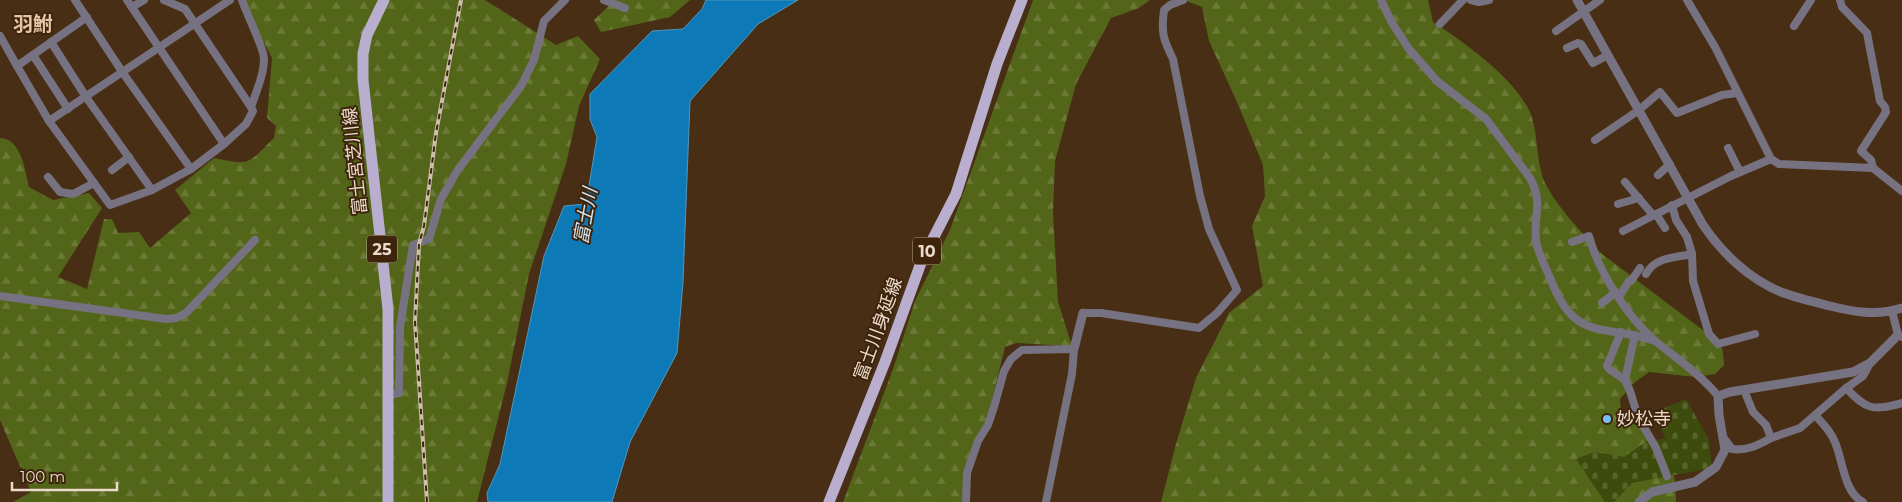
<svg xmlns="http://www.w3.org/2000/svg" width="1902" height="502" font-family="Montserrat,'Noto Sans JP',sans-serif">
<style>
.forest{fill:url(#forest-firs)}
.cemetery{fill:url(#cemetery-stones)}
.water{fill:#0d7ab7;stroke:#5097be}
.lines{fill:none;stroke-linecap:round;stroke-linejoin:round}
.minor{stroke:#777281;stroke-width:8}
.tertiary{stroke:#777281;stroke-width:9}
.primary{stroke:#b9aecd;stroke-width:11}
.rail-casing{stroke:#cfbdad;stroke-width:4}
.rail{stroke:#3d240b;stroke-width:2;stroke-dasharray:5.5;stroke-linecap:butt}
.poi-dot{fill:#76c0f7;stroke:#3d240b;stroke-width:2}
.labels{text-anchor:middle;stroke-width:4;stroke-linejoin:round;paint-order:stroke}
.shield{fill:#3d240b;stroke:#b8a493;stroke-width:1}
.shield-label{font-size:16px;font-weight:bold;fill:#ecdbcd}
.street-label{font-size:18px;fill:#ecdbcd;stroke:#3d240b}
.poi-label{font-size:18px;fill:#ecdbcd;stroke:#3d240b;text-anchor:start}
.water-label{font-size:19px;font-style:italic;fill:#cfe3f4;stroke:#3d240b}
.quarter-label{font-size:20px;font-weight:bold;fill:#e4c3a7;stroke:#3d240b}
</style>
<defs>
<pattern id="forest-firs" width="22" height="20" patternUnits="userSpaceOnUse" patternTransform="scale(1.25)"><rect width="22" height="20" fill="#536518"/><path d="M5 1l3.5 6h-7zM16 11l3.5 6h-7z" fill="#6c7a38"/></pattern>
<pattern id="cemetery-stones" width="16" height="16" patternUnits="userSpaceOnUse" patternTransform="scale(1.25)"><rect width="16" height="16" fill="#3d4c0c"/><path d="M2 7V4a2 2 0 0 1 4 0v3zM10 15v-3a2 2 0 0 1 4 0v3z" fill="#59652e"/></pattern>
</defs>
<rect width="100%" height="100%" fill="#482e15"/>
<g class="forest">
<path d="M242,0H485L556,45L578,36L600,59L579,106L566,164L529,274L507,383L477,502H13L31,492L0,420V138C22,139 25,171 29,187L53,200L89,193L102,208L58,277L87,289L104,219H112L118,233L139,232L150,248L191,213L175,190L214,158C252,166 247,164 274,138L276,126L267,118L272,58Z"/>
<polygon points="615,0 690,0 670,17 601,32 594,20"/>
<polygon points="1033,0 1150,0 1139,8 1111,18 1076,84 1055,161 1053,212 1058,302 1072,346 1016,343 1005,347 989,412 968,471 965,502 843,502 893,369 915,301 950,230"/>
<path d="M1184,0H1428L1433,22C1465,43 1509,74 1528,108C1539,128 1535,161 1545,183C1557,207 1583,234 1602,254L1720,343L1723,352L1724,365L1715,374L1696,377L1649,372L1634,383L1620,399L1621,413L1626,420L1640,427L1655,439L1669,457L1675,480L1676,502H1161L1176,444L1196,378L1229,313L1263,286L1252,226L1265,196L1263,165L1237,102L1209,41L1202,7Z"/>
</g>
<polygon class="cemetery" points="1686,399 1709,440 1712,468 1632,483 1614,502 1605,502 1576,459 1594,452 1624,457 1648,440 1666,439 1653,413"/>
<polygon class="water" points="706,0 798,0 758,24 690,101 683,282 677,353 630,442 612,502 488,502 487,493 500,464 544,256 564,206 586,204 597,137 590,119 590,94 652,31 683,29 702,9"/>
<g class="lines">
<g class="minor">
<polyline points="75,0 123,73 191,169"/>
<polyline points="127,0 224,144"/>
<polyline points="164,0 185,9 251,107"/>
<polyline points="604,0 625,8"/>
<path d="M1381,0L1392,23L1409,49L1437,81L1486,119L1530,178C1544,204 1533,215 1536,241C1538,254 1546,268 1551,280C1575,343 1603,323 1655,341"/>
<polyline points="1471,0 1479,2 1489,0"/>
<polyline points="1687,0 1715,47 1771,159 1779,164 1873,168 1902,191"/>
<polyline points="1840,0 1842,7 1867,33 1880,101 1885,107 1886,112 1861,151 1871,160 1873,168"/>
<polyline points="132,7 144,0"/>
<path d="M87,17L17,66L49,121L110,205L152,190L191,169L224,144L246,124L253,111L251,107C256,92 264,75 264,58C263,46 247,15 242,0"/>
<polyline points="1440,24 1463,0"/>
<polyline points="1794,26 1811,0"/>
<polyline points="1556,31 1600,0"/>
<polyline points="0,36 17,66"/>
<polyline points="51,42 86,97 152,190"/>
<polyline points="1567,48 1578,43 1581,44 1593,63 1608,55"/>
<polyline points="33,55 68,109"/>
<polyline points="49,121 230,0"/>
<polyline points="1595,140 1639,110 1660,92 1677,113 1722,95 1737,93"/>
<polyline points="1728,148 1740,172"/>
<polyline points="112,170 129,157"/>
<polyline points="1658,175 1670,164"/>
<polyline points="48,177 60,192 73,194 94,183"/>
<polyline points="1625,182 1653,215"/>
<polyline points="1618,204 1639,198"/>
<polyline points="1672,205 1676,220 1687,237 1692,254 1693,281 1709,334 1718,344 1755,334"/>
<polyline points="1656,214 1665,228"/>
<polyline points="1623,231 1731,176 1771,159"/>
<path d="M1572,242L1589,236C1598,271 1627,316 1654,340C1676,358 1700,374 1718,396"/>
<path d="M1646,274C1655,257 1674,258 1692,254"/>
<polyline points="0,296 166,319 176,318 186,313 255,240"/>
<polyline points="1619,297 1629,281 1631,281 1640,268"/>
<polyline points="1602,303 1616,292"/>
<polyline points="1892,311 1898,335 1902,337"/>
<path d="M1083,313H1101L1199,328L1217,313L1237,290L1209,229L1200,196L1173,59C1163,39 1161,32 1164,10L1170,5L1183,0"/>
<polyline points="1621,332 1607,366 1609,369 1625,380 1630,391 1638,417 1656,448 1667,476"/>
<polyline points="1625,380 1635,335"/>
<path d="M1846,388C1867,410 1873,411 1902,403"/>
<polyline points="1744,390 1753,412 1766,425 1771,438 1800,428 1845,389 1863,376 1870,363"/>
<polyline points="389,395 399,393 400,327 413,245 429,239 441,199 457,171 521,86 534,60 544,21 565,0"/>
<path d="M1815,415C1822,423 1830,430 1834,440C1843,458 1843,492 1863,502"/>
<path d="M1723,437L1732,449C1747,451 1758,445 1771,438"/>
<polyline points="966,502 967,473 978,441 988,425 994,407 1004,371 1011,359 1022,350 1074,349 1072,374 1046,502"/>
</g>
<g class="tertiary">
<path d="M1577,0L1703,225C1722,253 1749,279 1781,292C1797,298 1814,302 1830,306C1854,312 1877,316 1902,308"/>
<polyline points="1074,349 1083,313"/>
<polyline points="1639,502 1652,492 1695,482 1716,467 1725,450 1719,415 1718,396 1730,392 1853,372 1870,363 1898,335"/>
</g>
<g class="primary">
<polyline points="384,0 367,35 363,54 363,80 388,309 388,502"/>
<polyline points="829,502 885,362 922,260 956,194 997,64 1022,0"/>
</g>
<defs>
<polyline id="rail" points="427,502 415,322 419,244 424,226 436,133 461,0"/>
</defs>
<use href="#rail" class="rail-casing"/>
<use href="#rail" class="rail"/>
</g>
<circle class="poi-dot" cx="1607" cy="419" r="5"/>
<g class="labels">
<g class="shield">
<rect x="367" y="235.5" width="30" height="27" rx="4"/>
<rect x="913" y="237.5" width="28" height="27" rx="4"/>
</g>
<g class="shield-label">
<text x="382" y="255">25</text>
<text x="927" y="257">10</text>
</g>
<g class="street-label">
<text transform="translate(355 161) rotate(-96)" y="6">富士宮芝川線</text>
<text transform="translate(878 329) rotate(-70)" y="6">富士川身延線</text>
</g>
<g class="poi-label">
<text x="1617" y="425">妙松寺</text>
</g>
<g class="water-label">
<text transform="translate(585 216) rotate(-80)" y="7">富士川</text>
</g>
<g class="quarter-label">
<text x="33" y="31">羽鮒</text>
</g>
</g>
<path d="M12 482v8h105v-8" fill="none" stroke="#ecdbcd" stroke-width="2.5"/>
<text x="20" y="482" font-size="15" fill="#ecdbcd" stroke="#3d240b" stroke-width="4" paint-order="stroke">100 m</text>
</svg>
